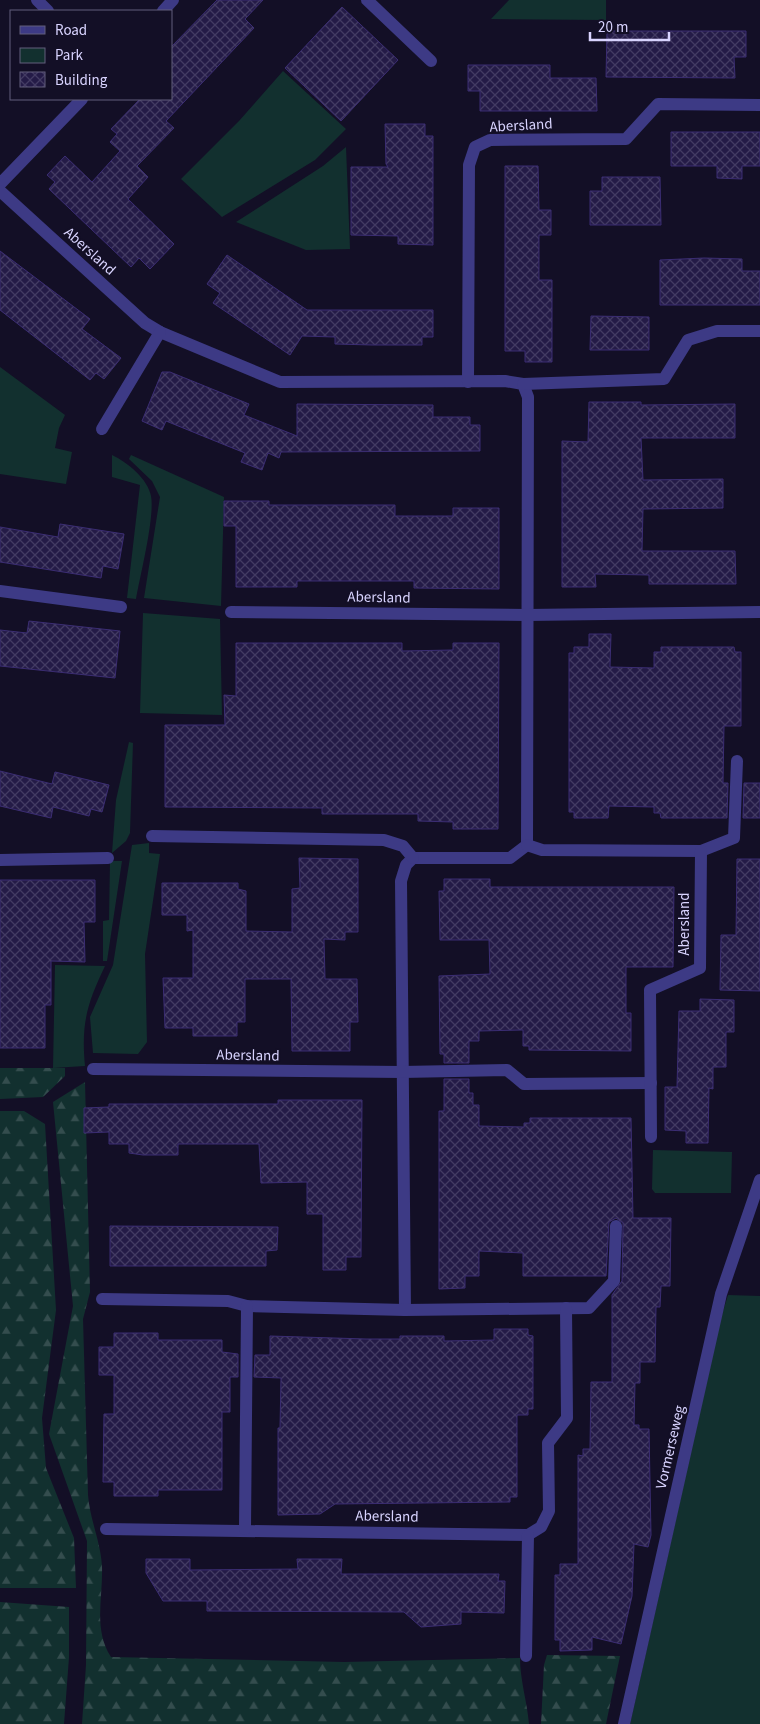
<svg xmlns="http://www.w3.org/2000/svg" width="760" height="1724" font-family="'Source Sans 3',sans-serif">
<style>
.green{fill:#12302f}
.forest{fill:url(#forest-firs)}
.building{fill:url(#building-cross-hatch);stroke:#3b2d73}
.lines{fill:none;stroke-linecap:round;stroke-linejoin:round}
.minor{stroke:#3d3a85;stroke-width:12}
.labels{text-anchor:middle;stroke-width:4;stroke-linejoin:round;paint-order:stroke}
.street-label{font-size:15px;fill:#d9d4ff;stroke:#130f26}
</style>
<defs>
<pattern id="forest-firs" width="22" height="20" patternUnits="userSpaceOnUse" patternTransform="scale(1.25)"><rect width="22" height="20" fill="#12302f"/><path d="M5 1l3.5 6h-7zM16 11l3.5 6h-7z" fill="#344d4e"/></pattern>
<pattern id="building-cross-hatch" width="8" height="8" patternUnits="userSpaceOnUse" patternTransform="scale(1.25)"><rect width="8" height="8" fill="#241b47"/><path d="M0 0l8 8M0 8l8-8" fill="none" stroke="#433b63"/></pattern>
</defs>
<rect width="100%" height="100%" fill="#130f26"/>
<g class="green">
<polygon points="509,0 606,0 606,20 491,19"/>
<polygon points="283,71 346,129 315,160 222,217 181,179 239,121"/>
<polygon points="346,147 350,249 306,250 236,222 323,166"/>
<polygon points="0,367 65,415 59,428 55,448 72,452 66,484 0,474"/>
<path d="M112,455C127,462 148,479 151,496C155,517 140,576 136,599L127,598L140,485L112,477Z"/>
<polygon points="131,455 224,497 221,606 144,598 160,497 152,481 129,459"/>
<polygon points="143,613 220,619 222,715 140,713"/>
<polygon points="129,742 133,743 130,833 126,841 112,853 116,800"/>
<polygon points="149,843 149,853 160,854 145,954 147,1042 138,1054 93,1053 90,1017 113,965 132,845"/>
<polygon points="110,861 122,861 107,961 103,961 103,921 109,920"/>
<path d="M55,965L105,966C87,1004 81,1023 85,1066L53,1068Z"/>
<polygon points="653,1150 732,1152 731,1193 655,1193 652,1189"/>
<polygon points="728,1295 760,1296 760,1724 630,1724 721,1318"/>
</g>
<g class="forest">
<polygon points="0,1068 65,1068 65,1076 43,1097 0,1099"/>
<path d="M85,1082L90,1292L83,1319L88,1495C90,1520 101,1543 102,1567C103,1598 93,1629 111,1657L344,1662L520,1658C520,1680 527,1701 529,1724H82L86,1665L87,1541L49,1434L73,1306L53,1102Z"/>
<polygon points="0,1111 24,1111 45,1124 56,1310 42,1418 46,1468 74,1538 76,1588 0,1588"/>
<polygon points="0,1602 69,1607 69,1657 64,1724 0,1724"/>
<polygon points="547,1655 620,1656 606,1724 541,1724 544,1665"/>
</g>
<g class="building">
<polygon points="217,0 263,0 245,19 254,28 166,121 174,128 137,166 148,177 128,199 174,244 150,269 139,258 131,267 49,189 55,182 47,175 65,156 92,182 120,151 110,142 117,134 111,129 140,99 171,99 171,47"/>
<polygon points="342,7 398,60 341,121 285,68"/>
<polygon points="607,31 746,31 746,57 734,57 735,78 606,77"/>
<polygon points="468,65 550,65 550,78 596,78 597,111 480,111 480,91 468,91"/>
<polygon points="385,124 425,124 425,136 433,136 433,245 398,244 398,236 351,235 351,167 388,167 386,164"/>
<polygon points="671,132 760,132 760,166 742,166 742,179 717,178 717,166 671,166"/>
<polygon points="505,166 538,166 539,210 551,210 551,235 539,235 539,280 552,280 552,362 525,362 525,351 505,351"/>
<polygon points="602,177 660,177 661,225 590,225 590,191 602,191"/>
<polygon points="0,251 90,319 82,329 121,358 104,379 96,373 90,380 0,310"/>
<polygon points="227,255 307,310 433,310 433,337 422,337 422,345 372,345 335,344 335,337 302,336 290,355 213,303 220,293 207,284"/>
<polygon points="704,258 742,259 742,271 760,271 760,305 660,305 660,260"/>
<polygon points="591,316 649,317 649,350 590,350"/>
<polygon points="162,372 170,372 249,404 244,415 297,436 297,404 433,405 433,417 470,417 470,425 480,425 480,451 281,452 279,458 268,453 262,470 241,462 245,453 225,445 166,421 162,430 142,421"/>
<polygon points="589,402 641,402 641,405 735,404 735,438 641,438 643,480 723,479 723,508 643,509 642,551 735,551 736,584 649,584 649,575 595,574 596,587 562,587 562,441 588,442"/>
<polygon points="224,501 269,501 269,505 395,505 395,516 453,516 453,508 499,508 499,589 414,588 414,581 297,581 297,587 236,587 236,526 224,526"/>
<polygon points="60,524 124,534 118,569 103,566 101,578 0,562 0,527 58,537"/>
<polygon points="29,621 120,631 115,678 0,666 0,630 27,633"/>
<polygon points="589,634 611,634 610,667 654,668 654,652 661,652 661,647 734,647 735,652 741,652 741,726 724,726 723,783 728,783 727,818 661,818 660,813 654,813 654,807 609,806 608,818 574,818 574,812 569,812 569,653 574,653 574,647 589,647"/>
<polygon points="236,643 402,643 402,651 453,650 453,643 499,643 498,829 453,829 453,822 418,821 418,814 322,814 322,808 165,807 165,725 225,725 224,695 236,696"/>
<polygon points="0,771 52,784 55,772 109,785 102,812 91,809 89,816 53,807 51,818 0,806"/>
<polygon points="744,783 760,783 760,818 743,818"/>
<polygon points="299,858 358,859 358,932 345,932 345,940 324,939 325,979 357,979 358,1022 350,1022 350,1051 292,1051 291,979 245,979 245,1022 237,1022 237,1036 193,1036 193,1028 165,1028 163,978 193,978 193,930 187,931 187,915 162,915 162,883 238,883 238,889 246,891 246,931 292,932 292,889 300,888"/>
<polygon points="737,859 760,859 760,991 720,990 721,935 736,935"/>
<polygon points="444,879 490,879 490,887 674,887 673,967 626,967 626,1013 631,1013 631,1051 529,1050 529,1046 523,1046 523,1030 479,1031 479,1041 469,1041 469,1063 444,1063 444,1054 440,1054 439,976 490,974 489,940 440,940 439,891 444,891"/>
<polygon points="0,880 95,880 95,922 84,922 85,962 51,961 51,1005 45,1005 45,1048 0,1048"/>
<polygon points="700,999 734,1000 734,1032 726,1032 726,1067 713,1067 713,1089 709,1088 708,1143 686,1143 686,1131 665,1130 665,1087 677,1087 679,1011 700,1011"/>
<polygon points="444,1079 469,1079 469,1093 473,1093 473,1105 479,1105 479,1126 524,1127 524,1123 530,1123 530,1118 631,1118 633,1218 671,1218 670,1286 661,1286 660,1307 656,1307 655,1362 640,1362 640,1383 635,1383 634,1425 639,1425 639,1429 649,1429 651,1535 648,1547 634,1544 632,1596 621,1644 592,1637 592,1650 560,1651 560,1640 555,1640 555,1575 560,1575 560,1564 578,1564 578,1455 583,1456 583,1449 590,1449 591,1382 612,1382 612,1295 622,1281 623,1223 616,1218 609,1222 606,1276 523,1276 523,1253 479,1251 479,1276 465,1276 465,1288 439,1289 439,1111 444,1111"/>
<polygon points="278,1100 362,1100 361,1257 346,1257 346,1270 323,1270 323,1214 307,1214 307,1182 261,1183 259,1144 178,1144 178,1155 143,1155 129,1153 129,1144 109,1144 109,1132 84,1133 84,1108 109,1107 109,1104 278,1104"/>
<polygon points="110,1226 278,1227 277,1250 266,1251 266,1266 110,1266"/>
<polygon points="494,1329 528,1329 528,1335 533,1336 533,1409 528,1409 528,1415 517,1415 517,1497 510,1497 510,1502 335,1504 320,1514 278,1515 278,1428 280,1428 281,1378 254,1377 255,1355 270,1355 270,1336 366,1339 400,1339 400,1336 444,1336 444,1341 494,1340"/>
<polygon points="114,1333 158,1333 158,1340 222,1340 222,1352 238,1354 238,1377 230,1377 230,1412 222,1412 222,1490 158,1490 158,1496 114,1496 114,1482 103,1482 104,1414 114,1414 114,1375 99,1375 99,1347 114,1347"/>
<polygon points="146,1559 190,1559 190,1570 298,1569 297,1559 342,1559 341,1574 499,1574 498,1581 505,1581 504,1613 461,1612 461,1624 421,1627 404,1612 207,1611 207,1601 163,1601 146,1573"/>
</g>
<g class="lines">
<g class="minor">
<polyline points="37,0 48,11"/>
<polyline points="367,0 431,61"/>
<polyline points="163,11 173,0"/>
<polyline points="0,184 82,99"/>
<polyline points="0,191 145,323 160,332 280,382 505,381 523,384 528,397 527,845 510,858 413,858 406,865 401,881 405,1310"/>
<polyline points="468,382 469,165 475,147 490,140 626,139 658,104 760,105"/>
<polyline points="523,384 664,379 688,340 717,331 760,331"/>
<polyline points="102,429 160,332"/>
<polyline points="0,591 121,607"/>
<polyline points="231,612 527,615 760,612"/>
<polyline points="152,836 384,840 403,846 413,858"/>
<polyline points="527,845 542,850 701,851 734,838 737,761"/>
<polyline points="0,860 108,858"/>
<polyline points="93,1069 402,1072 507,1070 524,1084 651,1083"/>
<polyline points="651,1137 650,990 700,968 701,851"/>
<polyline points="102,1299 228,1301 247,1306 405,1310 589,1308 614,1281 616,1226"/>
<polyline points="106,1529 528,1535 541,1527 549,1511 548,1443 567,1418 566,1308"/>
<polyline points="245,1529 247,1306"/>
<polyline points="526,1656 528,1535"/>
<polyline points="624,1724 721,1294 760,1180"/>
</g>
</g>
<g class="labels">
<g class="street-label">
<text transform="translate(521 125) rotate(-3)" y="5">Abersland</text>
<text transform="translate(90 251) rotate(42)" y="5">Abersland</text>
<text transform="translate(379 597) rotate(1)" y="5">Abersland</text>
<text transform="translate(684 924) rotate(-90)" y="5">Abersland</text>
<text transform="translate(248 1055) rotate(1)" y="5">Abersland</text>
<text transform="translate(670 1447) rotate(-77)" y="5">Vormerseweg</text>
<text transform="translate(387 1516) rotate(1)" y="5">Abersland</text>
</g>
</g>
<rect x="10" y="10" width="162" height="90" fill="#130f26" stroke="#625e7d"/>
<rect x="20" y="26" width="25" height="8" fill="#3d3a85" stroke="#625e7d"/>
<text x="55" y="35" font-size="15" fill="#d9d4ff">Road</text>
<rect x="20" y="48" width="25" height="15" fill="#12302f" stroke="#625e7d"/>
<text x="55" y="60" font-size="15" fill="#d9d4ff">Park</text>
<rect x="20" y="72" width="25" height="15" fill="url(#building-cross-hatch)" stroke="#625e7d"/>
<text x="55" y="85" font-size="15" fill="#d9d4ff">Building</text>
<path d="M590 32v8h79v-8" fill="none" stroke="#d9d4ff" stroke-width="2.5"/>
<text x="598" y="32" font-size="15" fill="#d9d4ff" stroke="#130f26" stroke-width="4" paint-order="stroke">20 m</text>
</svg>
